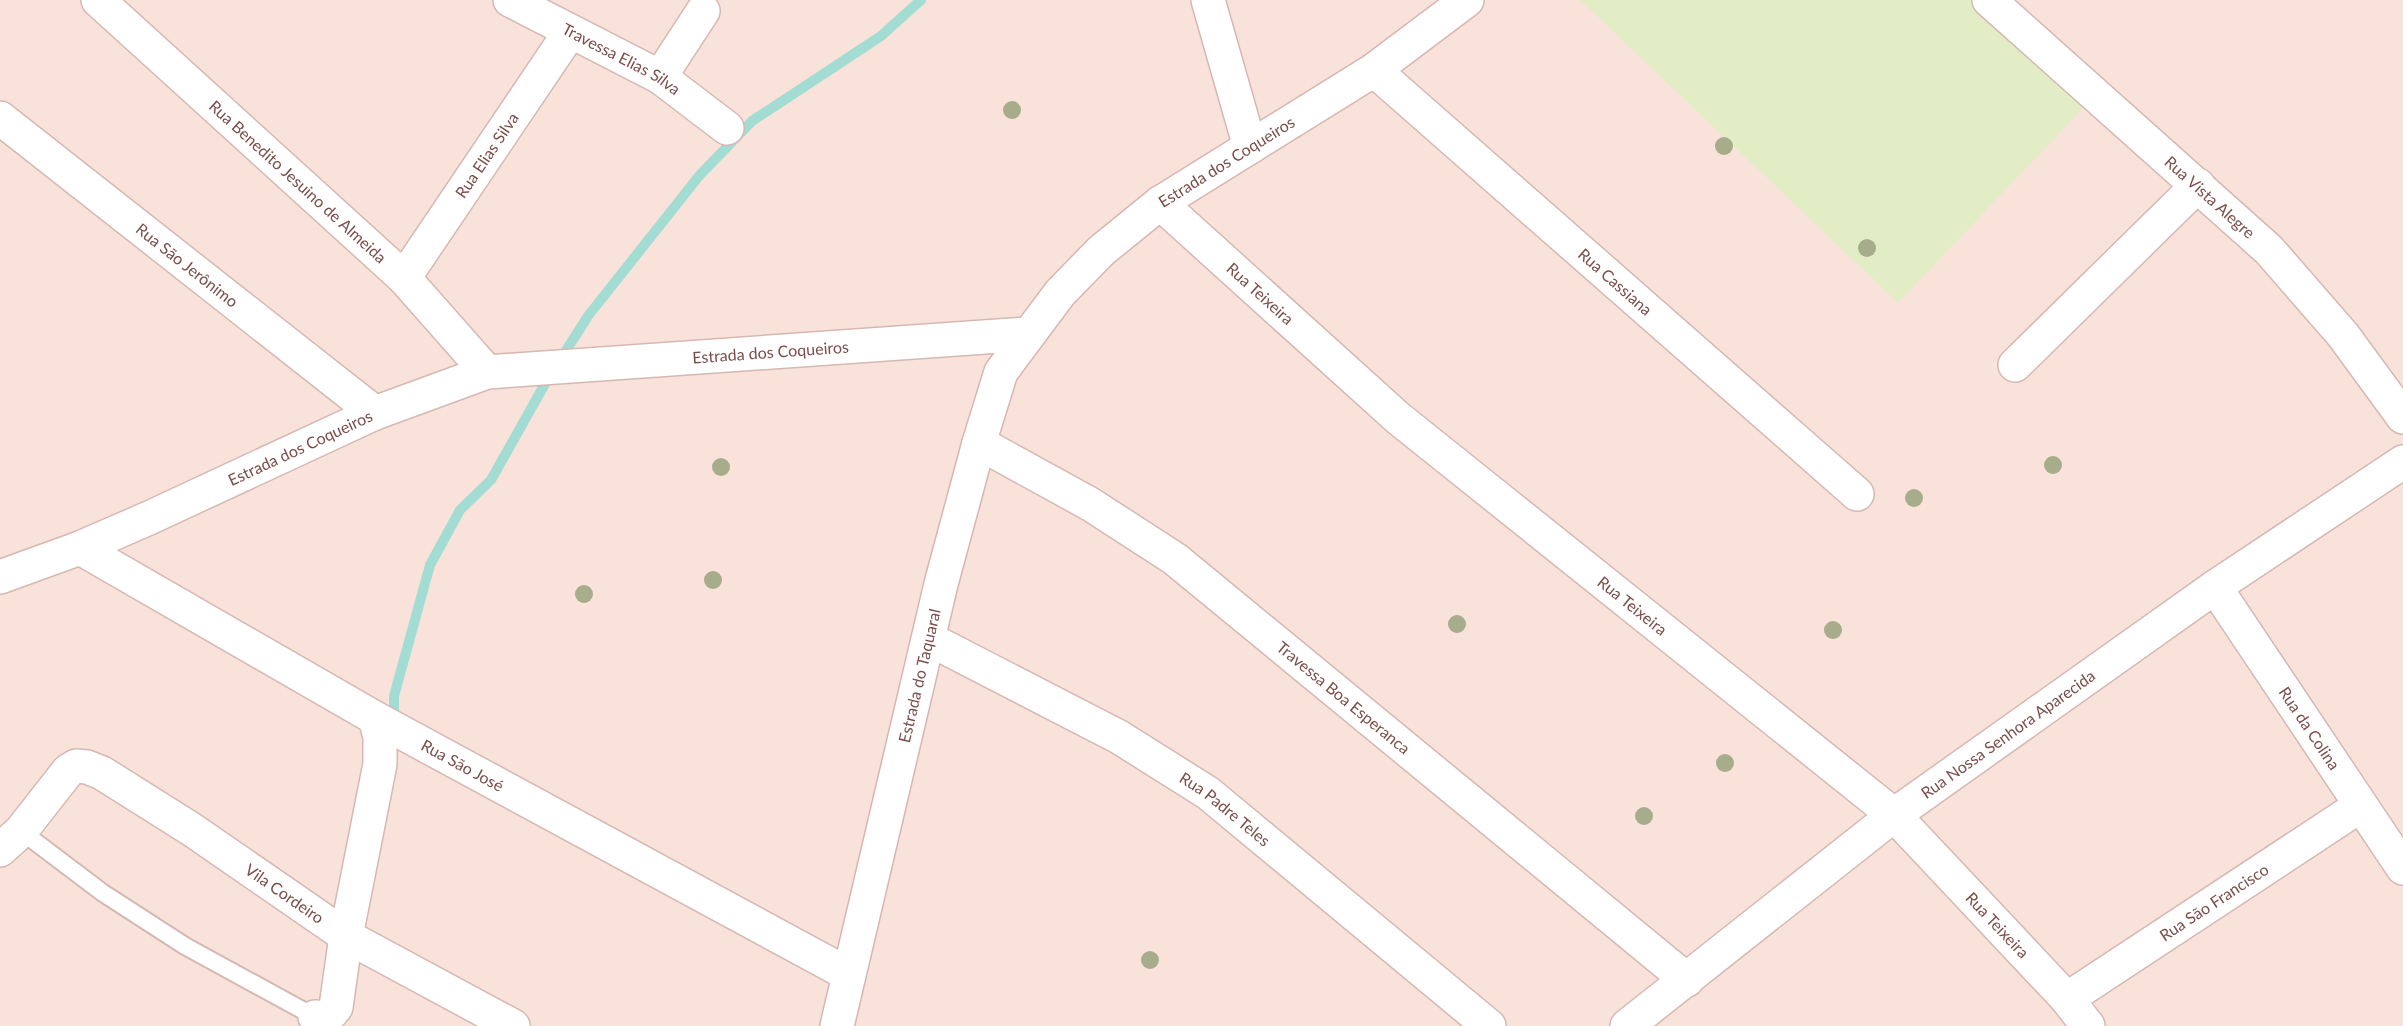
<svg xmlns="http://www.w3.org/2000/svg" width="2403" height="1026" font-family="Lato,sans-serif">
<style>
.residential{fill:#f8e2da}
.green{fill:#e2edc6}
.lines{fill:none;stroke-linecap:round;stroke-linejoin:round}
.stream{stroke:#a2dcd3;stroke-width:10}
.lane-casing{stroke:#d6b8b3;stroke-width:20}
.street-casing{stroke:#d6b8b3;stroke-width:36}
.secondary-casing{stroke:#d9b5b0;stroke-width:36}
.lane{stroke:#fff;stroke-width:16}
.street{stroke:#fff;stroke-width:33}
.secondary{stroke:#fff;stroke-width:33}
.tree{fill:#a7ac8a}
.labels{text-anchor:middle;stroke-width:4.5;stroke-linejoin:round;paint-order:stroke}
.street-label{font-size:16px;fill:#7b4d4a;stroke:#fff5f1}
</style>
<rect width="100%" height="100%" fill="#fef0ea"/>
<rect class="residential" x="0" y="0" width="2403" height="1026"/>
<polygon class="green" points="1580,0 1980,0 2088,103 1898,303"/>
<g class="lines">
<g class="stream">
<polyline points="560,360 588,316 699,176 752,121 881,36 921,0"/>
<polyline points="394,721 394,696 430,565 460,510 491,480 551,373"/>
</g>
<defs>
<polyline id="lane" points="21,831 103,893 185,946 315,1017"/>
<g id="street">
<path id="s1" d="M98,0L404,278L487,372"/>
<path id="s2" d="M510,0L660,77L727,128"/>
<polyline points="1208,0 1250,147"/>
<path id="s3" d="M1989,0L2269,250L2343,335L2403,417"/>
<path id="s4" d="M1374,70L1857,494"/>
<polyline points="660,77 703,11"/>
<path id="s5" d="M0,118L375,413"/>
<path id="s6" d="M1160,203L1398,418L1894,815L2067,999L2088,1026"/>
<path id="s7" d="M404,278L570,32"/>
<polyline points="2015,365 2198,185"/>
<path id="s8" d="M979,443L1090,504L1175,559L1687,980"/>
<path id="s9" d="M80,548L375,718L848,974"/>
<path id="s10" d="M0,577L80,548L149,518L375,413L487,372L1027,334"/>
<path id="s11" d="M2215,587L2403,868"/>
<path id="s12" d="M929,639L1119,737L1208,793L1489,1026"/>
<path id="s13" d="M0,850L21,831L68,771L76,766L87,767L102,773L191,829L346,936L513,1026"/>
<path id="s14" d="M2067,999L2360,806"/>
<polyline points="315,1017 327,1018 336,1007 346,936 380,764 380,737 375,718"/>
<path id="s15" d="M1627,1026L1894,815L2215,587L2403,462"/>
</g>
<g id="secondary">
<path id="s16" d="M837,1026L941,584L979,443L1001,372L1060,293L1101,251L1160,203L1374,70L1467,0"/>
</g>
</defs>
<use href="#lane" class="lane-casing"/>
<use href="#street" class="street-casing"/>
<use href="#secondary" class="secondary-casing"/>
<use href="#lane" class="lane"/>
<use href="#street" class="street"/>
<use href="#secondary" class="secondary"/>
</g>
<g class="tree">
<circle cx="1012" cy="110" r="9"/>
<circle cx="1724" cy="146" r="9"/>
<circle cx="1867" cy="248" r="9"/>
<circle cx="2053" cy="465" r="9"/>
<circle cx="721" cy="467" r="9"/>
<circle cx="1914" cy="498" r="9"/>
<circle cx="713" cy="580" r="9"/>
<circle cx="584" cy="594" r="9"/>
<circle cx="1457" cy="624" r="9"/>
<circle cx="1833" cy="630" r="9"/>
<circle cx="1725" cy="763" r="9"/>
<circle cx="1644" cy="816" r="9"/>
<circle cx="1150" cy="960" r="9"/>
</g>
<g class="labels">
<g class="street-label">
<text dy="6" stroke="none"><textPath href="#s2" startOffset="126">Travessa Elias Silva</textPath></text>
<text dy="6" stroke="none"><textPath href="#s7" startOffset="148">Rua Elias Silva</textPath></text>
<text dy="6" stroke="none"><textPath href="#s16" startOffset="986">Estrada dos Coqueiros</textPath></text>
<text dy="6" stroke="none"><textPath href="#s1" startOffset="270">Rua Benedito Jesuino de Almeida</textPath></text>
<text dy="6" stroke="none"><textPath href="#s3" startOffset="296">Rua Vista Alegre</textPath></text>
<text dy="6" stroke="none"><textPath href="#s5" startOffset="238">Rua São Jerônimo</textPath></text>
<text dy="6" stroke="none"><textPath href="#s4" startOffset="321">Rua Cassiana</textPath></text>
<text dy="6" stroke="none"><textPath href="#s6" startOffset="135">Rua Teixeira</textPath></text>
<text dy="6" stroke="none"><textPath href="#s10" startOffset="813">Estrada dos Coqueiros</textPath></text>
<text dy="6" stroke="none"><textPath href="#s10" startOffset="327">Estrada dos Coqueiros</textPath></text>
<text dy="6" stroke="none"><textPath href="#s6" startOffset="621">Rua Teixeira</textPath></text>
<text dy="6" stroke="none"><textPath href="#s16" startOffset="360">Estrada do Taquaral</textPath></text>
<text dy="6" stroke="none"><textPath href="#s8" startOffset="446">Travessa Boa Esperanca</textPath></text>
<text dy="6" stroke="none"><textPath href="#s11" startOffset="170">Rua da Colina</textPath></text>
<text dy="6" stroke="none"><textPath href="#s15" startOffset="480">Rua Nossa Senhora Aparecida</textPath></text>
<text dy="6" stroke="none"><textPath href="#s9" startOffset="440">Rua São José</textPath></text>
<text dy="6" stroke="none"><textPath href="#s12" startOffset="342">Rua Padre Teles</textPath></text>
<text dy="6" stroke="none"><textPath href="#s13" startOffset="360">Vila Cordeiro</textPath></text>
<text dy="6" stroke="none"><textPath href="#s14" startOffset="176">Rua São Francisco</textPath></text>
<text dy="6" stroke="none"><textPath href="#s6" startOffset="1107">Rua Teixeira</textPath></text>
</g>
</g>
</svg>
